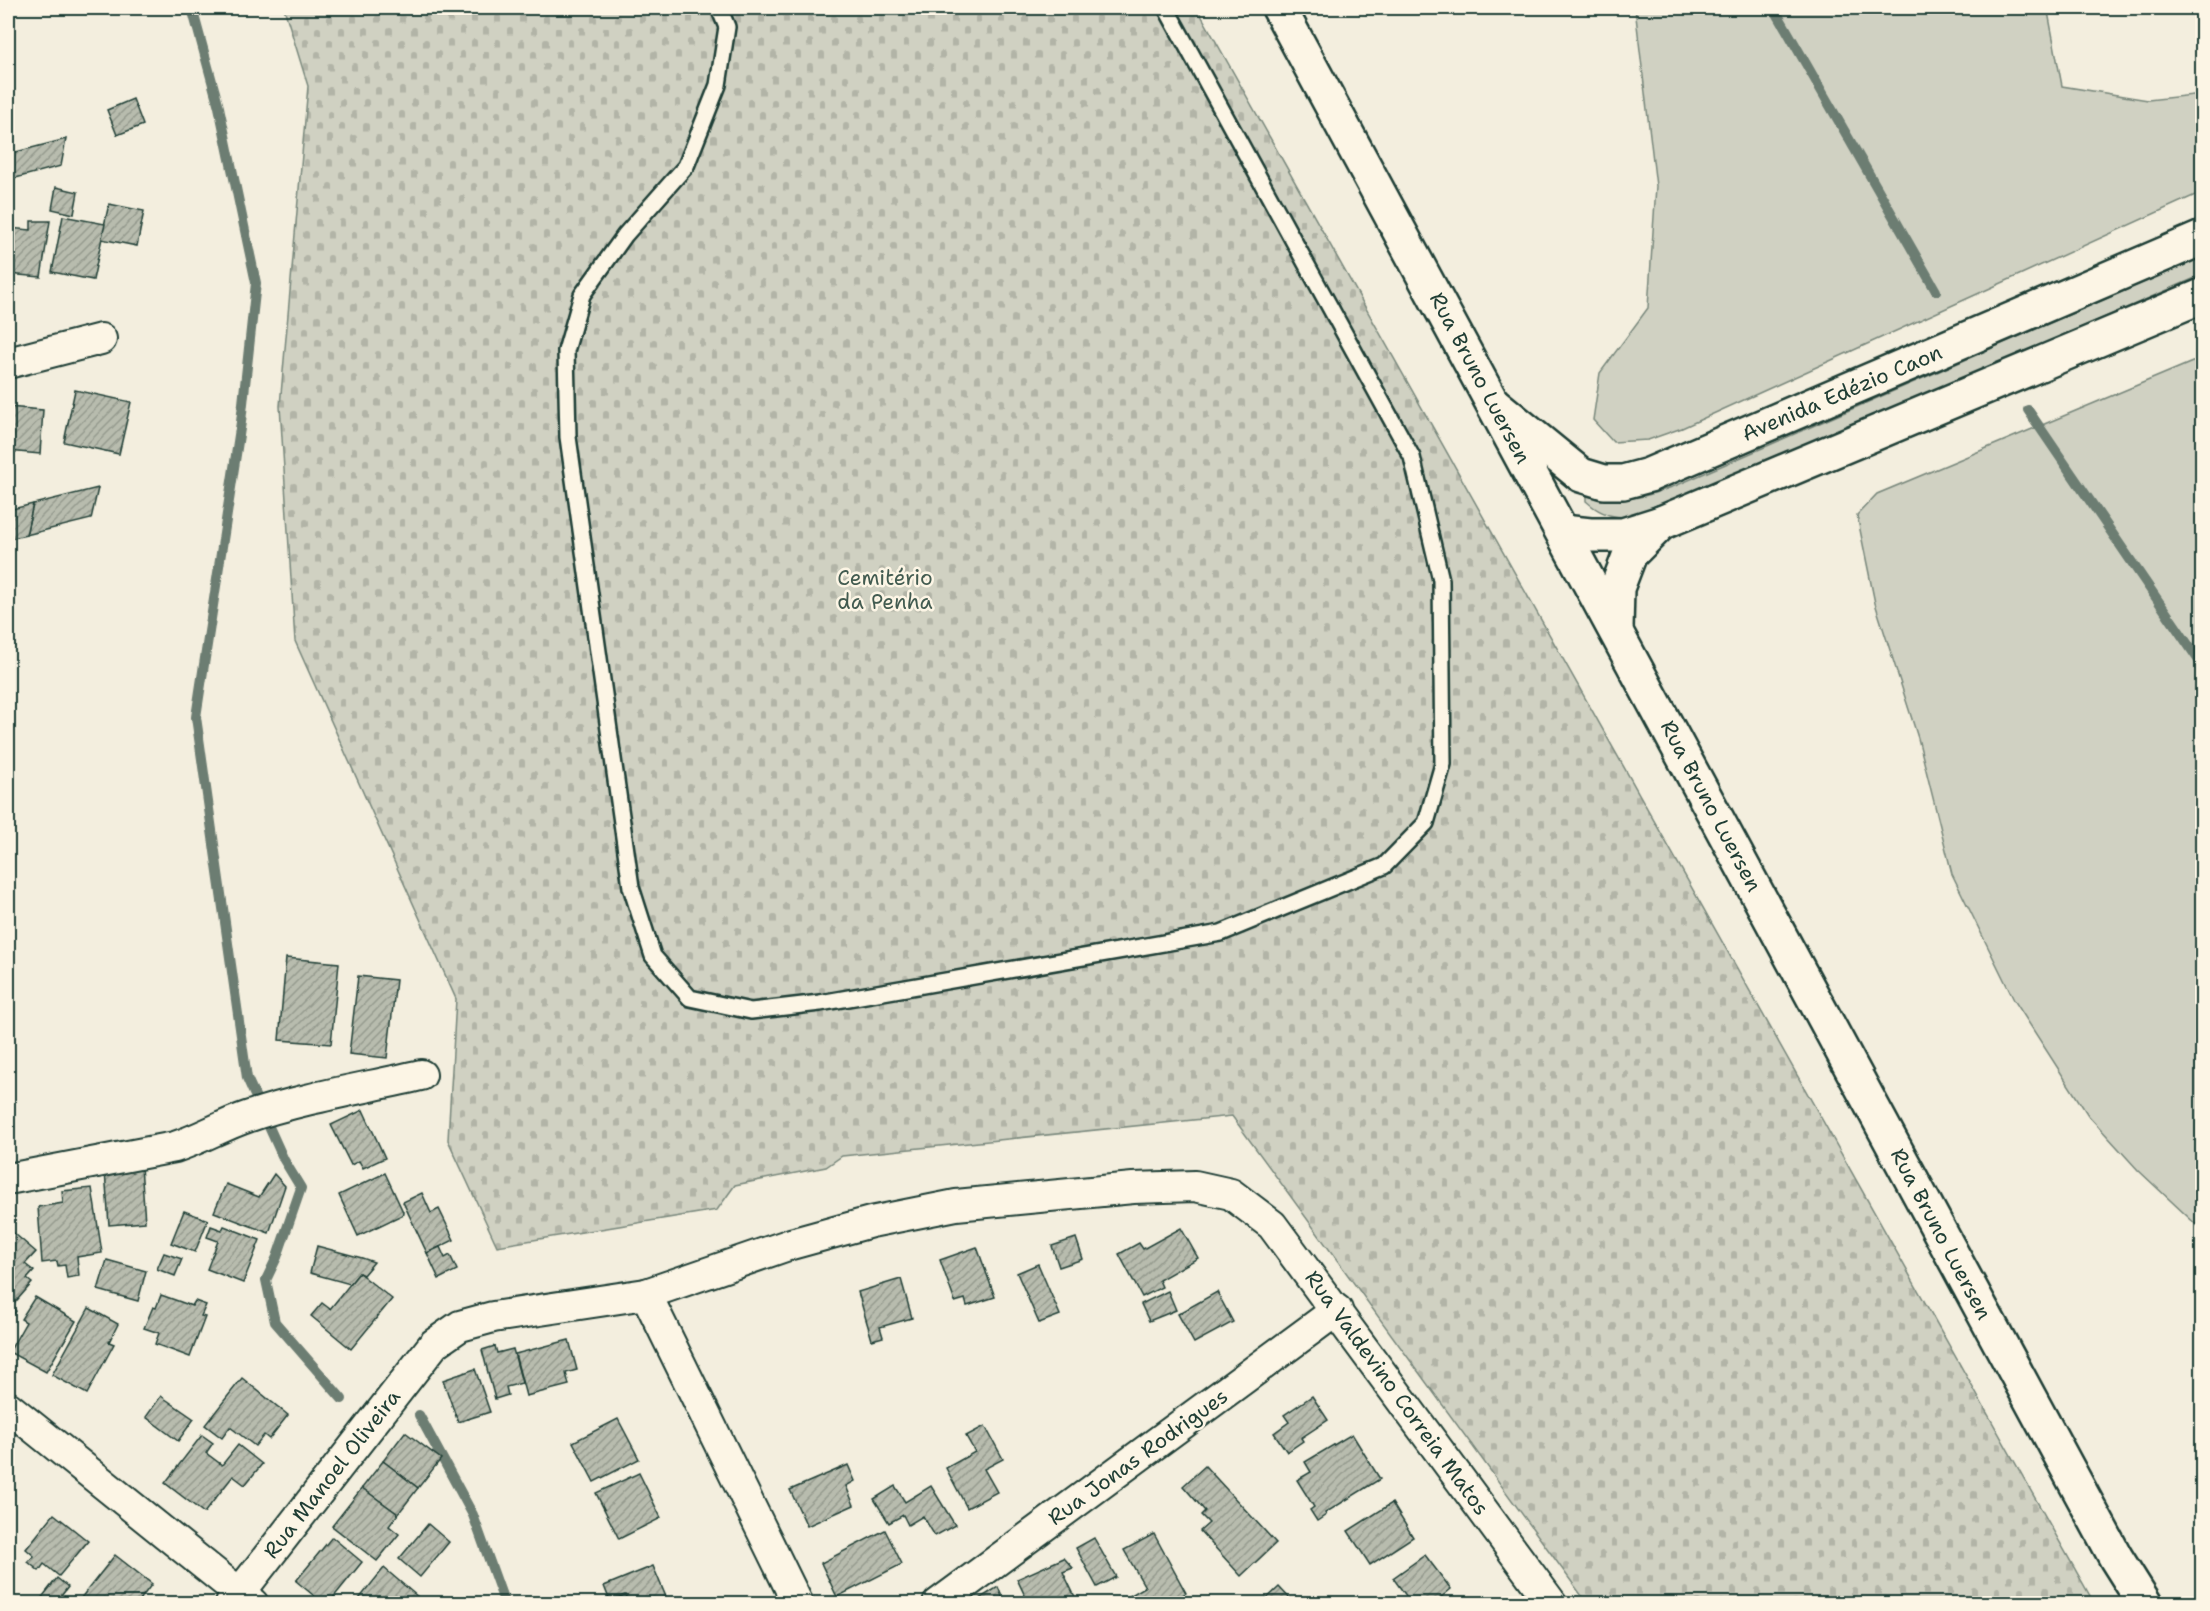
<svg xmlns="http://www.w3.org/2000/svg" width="2210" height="1611" font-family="'Shantell Sans',sans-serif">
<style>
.green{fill:#d0d1c2;stroke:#78877b;stroke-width:1.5}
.cemetery{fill:url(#cemetery-stones);stroke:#78877b;stroke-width:1.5}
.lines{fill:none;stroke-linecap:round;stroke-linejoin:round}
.stream{stroke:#6c7d72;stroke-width:10}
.building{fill:url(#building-hatch);stroke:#1f3d34;stroke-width:1.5}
.service-casing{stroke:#1f3d34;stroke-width:20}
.minor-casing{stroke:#1f3d34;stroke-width:34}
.secondary-casing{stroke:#1f3d34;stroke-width:38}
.primary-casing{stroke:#1f3d34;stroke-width:38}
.service{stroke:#fcf5e5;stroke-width:15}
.minor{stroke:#fcf5e5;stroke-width:30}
.secondary{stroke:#fcf5e5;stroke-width:33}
.primary{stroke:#fcf5e5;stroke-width:33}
.labels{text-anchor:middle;stroke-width:5;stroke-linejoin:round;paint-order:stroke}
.street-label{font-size:21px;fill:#1f3d34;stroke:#fcf5e5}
.park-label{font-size:21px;fill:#425b50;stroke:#fcf5e5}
</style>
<defs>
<pattern id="cemetery-stones" width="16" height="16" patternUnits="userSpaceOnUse" patternTransform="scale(1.5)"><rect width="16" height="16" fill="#d0d1c2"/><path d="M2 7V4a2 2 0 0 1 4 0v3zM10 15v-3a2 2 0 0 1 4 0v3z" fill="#b2b4a7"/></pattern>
<pattern id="building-hatch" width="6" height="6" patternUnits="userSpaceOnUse" patternTransform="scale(1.5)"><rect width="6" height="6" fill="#b8bcae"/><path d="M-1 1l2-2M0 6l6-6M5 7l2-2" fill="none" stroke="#959a8e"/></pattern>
</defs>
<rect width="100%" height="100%" fill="#f3eede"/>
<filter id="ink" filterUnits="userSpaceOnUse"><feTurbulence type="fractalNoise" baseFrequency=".0167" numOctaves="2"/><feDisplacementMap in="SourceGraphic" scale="12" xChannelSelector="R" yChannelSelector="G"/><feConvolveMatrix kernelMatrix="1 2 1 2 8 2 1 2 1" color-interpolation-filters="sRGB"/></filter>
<g filter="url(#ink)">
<g class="green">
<polygon points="1635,8 2053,8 2048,12 2062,86 2148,100 2202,94 2202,192 1682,428 1648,440 1613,442 1593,420 1600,373 1648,308 1656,186"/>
<path d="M2202,257V275L1683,500C1646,511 1618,531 1586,501V495L1591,492C1628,503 1639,499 1675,486Z"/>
<polygon points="2202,358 2202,1230 2138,1170 2088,1115 2014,1000 1952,874 1918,738 1875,603 1857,515 1877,494"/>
</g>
<polygon class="cemetery" points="284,8 1197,8 2094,1603 1587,1603 1232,1116 842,1156 826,1167 735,1185 717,1210 497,1246 448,1140 456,999 295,641 280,406 308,86"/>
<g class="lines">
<g class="stream">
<polyline points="192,8 219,107 256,283 241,422 196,717 247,1078 284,1160 301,1188 277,1257 266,1280 275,1322 342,1399"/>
<polyline points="1774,8 1936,291"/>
<polyline points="2028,410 2202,665"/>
<polyline points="419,1415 473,1515 505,1604"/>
</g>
</g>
<g class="building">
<polygon points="133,99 143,125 117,135 107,110"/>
<polygon points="66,139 61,166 8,180 8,154"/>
<polygon points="56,187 78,192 74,214 52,209"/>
<polygon points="109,204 144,211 137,246 101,239"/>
<polygon points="63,216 105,224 93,280 52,272"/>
<polygon points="31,221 50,221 41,277 8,274 8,228 31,230"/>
<polygon points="75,390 131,402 119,454 64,442"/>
<polygon points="8,407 43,410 40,454 8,451"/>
<polygon points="98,488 91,519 26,535 33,504"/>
<polygon points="33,504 26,535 8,539 8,510"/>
<polygon points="286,958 339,963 331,1044 279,1040"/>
<polygon points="358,976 396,980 387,1058 349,1054"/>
<polygon points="363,1110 385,1158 363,1168 359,1161 351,1165 331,1125"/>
<polygon points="141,1166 145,1222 109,1225 105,1171"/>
<polygon points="385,1173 404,1214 358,1236 339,1195"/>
<polygon points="274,1174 285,1186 269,1233 214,1212 226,1184 259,1197"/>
<polygon points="92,1188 102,1253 77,1257 79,1276 67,1278 65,1265 58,1266 57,1261 42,1263 38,1207 63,1203 62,1191"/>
<polygon points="422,1193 431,1213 439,1209 454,1240 427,1253 403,1202"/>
<polygon points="184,1211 208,1220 195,1252 171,1243"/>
<polygon points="211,1226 222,1230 224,1226 260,1240 243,1283 207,1269 218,1241 207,1237"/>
<polygon points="8,1228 36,1252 25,1264 34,1271 27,1279 32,1283 11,1307 16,1311 8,1321"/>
<polygon points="1181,1228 1198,1258 1159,1280 1162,1287 1142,1297 1119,1254 1139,1243 1143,1249"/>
<polygon points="1076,1238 1083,1259 1059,1267 1052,1246"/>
<polygon points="317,1246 362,1258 374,1262 363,1275 359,1273 350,1284 310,1273"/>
<polygon points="440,1247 445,1258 450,1255 457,1270 439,1279 427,1253"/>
<polygon points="977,1247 995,1297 967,1306 965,1299 955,1302 940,1260"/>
<polygon points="164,1253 182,1259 175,1276 157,1269"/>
<polygon points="107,1260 146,1271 138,1301 98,1290"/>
<polygon points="1038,1264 1060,1315 1039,1323 1017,1273"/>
<polygon points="359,1273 392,1299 351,1349 311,1316 322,1303 330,1309"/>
<polygon points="901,1279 912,1318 880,1327 883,1337 872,1340 858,1292"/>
<polygon points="1168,1291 1176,1310 1149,1321 1141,1304"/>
<polygon points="1217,1292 1233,1322 1194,1343 1178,1314"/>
<polygon points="161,1295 192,1306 195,1301 206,1305 201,1316 205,1317 190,1357 155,1344 159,1333 144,1328 153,1307 156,1308"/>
<polygon points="35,1297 76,1321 46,1372 9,1352 26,1322 21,1319"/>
<polygon points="89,1308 118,1324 109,1342 114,1344 87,1394 52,1375"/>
<polygon points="569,1340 577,1370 566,1373 569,1385 526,1396 515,1354"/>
<polygon points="495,1346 497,1353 513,1349 522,1383 506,1387 508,1395 495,1399 482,1350"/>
<polygon points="475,1369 490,1412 458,1422 443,1380"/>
<polygon points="242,1378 288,1415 269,1439 264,1435 255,1446 230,1427 222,1438 205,1425"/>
<polygon points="161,1396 194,1419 178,1441 146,1417"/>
<polygon points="1312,1396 1328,1420 1301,1438 1303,1441 1287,1452 1274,1433 1289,1422 1284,1415"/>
<polygon points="618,1419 639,1459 594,1482 573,1442"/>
<polygon points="985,1426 1003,1459 984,1469 997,1492 967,1508 946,1468 975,1452 966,1436"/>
<polygon points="405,1432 441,1459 418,1488 383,1461"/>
<polygon points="1352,1434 1380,1479 1325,1513 1326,1515 1317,1521 1310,1510 1314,1507 1297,1480 1311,1472 1305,1462"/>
<polygon points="202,1435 213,1443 206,1453 222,1465 238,1445 262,1464 245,1485 233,1476 204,1513 165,1483"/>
<polygon points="383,1461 418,1488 398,1514 362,1488"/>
<polygon points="848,1465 855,1481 846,1486 854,1505 807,1526 790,1490"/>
<polygon points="1205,1466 1276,1543 1241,1576 1200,1531 1209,1523 1201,1515 1205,1511 1183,1486"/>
<polygon points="639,1473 661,1518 619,1539 596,1493"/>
<polygon points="895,1486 905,1502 931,1486 955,1525 935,1536 923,1516 908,1525 903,1515 889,1523 874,1499"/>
<polygon points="362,1488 398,1514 389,1526 399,1534 377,1561 332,1526"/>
<polygon points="1392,1503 1413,1537 1370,1565 1348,1531"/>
<polygon points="54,1514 88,1541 59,1576 44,1564 39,1571 28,1562 34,1556 26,1549"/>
<polygon points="428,1524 449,1542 420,1577 399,1559"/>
<polygon points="885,1530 902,1564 837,1597 821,1563"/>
<polygon points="1154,1534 1186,1593 1168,1604 1129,1604 1126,1598 1145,1587 1124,1550"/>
<polygon points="332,1537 362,1562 328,1604 324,1604 296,1581"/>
<polygon points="1094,1538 1116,1577 1097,1587 1076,1548"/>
<polygon points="115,1555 152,1584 137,1604 88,1604 81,1598"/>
<polygon points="1425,1555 1451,1589 1433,1604 1412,1604 1393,1578"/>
<polygon points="1064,1558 1073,1568 1063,1572 1078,1603 1029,1604 1017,1579"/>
<polygon points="653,1566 669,1604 629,1604 625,1595 610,1601 604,1586"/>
<polygon points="384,1568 418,1597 413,1604 355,1604"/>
<polygon points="57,1578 68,1587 55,1604 44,1604 40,1600"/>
<polygon points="998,1587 1005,1604 971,1604"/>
<polygon points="1279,1587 1295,1604 1261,1604"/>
</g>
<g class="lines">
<defs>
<polyline id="service" points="719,8 727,27 718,85 686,166 625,235 582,295 566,351 568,437 631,887 653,956 690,998 751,1011 820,1003 1221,933 1384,866 1426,823 1443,764 1441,580 1412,457 1166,8"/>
<g id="minor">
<polyline points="8,363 101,339"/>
<path d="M8,1179L175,1147C200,1139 223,1125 247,1117C302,1098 365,1088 421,1075"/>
<polyline points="646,1294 798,1604"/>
<polyline points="8,1407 253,1604"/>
<polyline points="231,1604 434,1344 460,1326 493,1317 646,1294 791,1244 871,1222 956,1205 1133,1188 1195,1186 1231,1194 1272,1225 1552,1604"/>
<polyline points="938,1604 1337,1310"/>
</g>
<g id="secondary">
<polyline points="1494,404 1581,475 1604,482 1623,482 1649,475 2202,238"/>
<polyline points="1563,532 1590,535 1623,535 1661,523 2202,296"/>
</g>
<g id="primary">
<polyline points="1279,8 2116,1558 2145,1604"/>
<polyline points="1616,629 1617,588 1630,554 1661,523"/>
</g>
</defs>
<use href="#service" class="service-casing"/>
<use href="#minor" class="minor-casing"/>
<use href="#secondary" class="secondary-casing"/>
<use href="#primary" class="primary-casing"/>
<use href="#service" class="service"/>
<use href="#minor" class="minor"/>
<use href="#secondary" class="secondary"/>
<use href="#primary" class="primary"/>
</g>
</g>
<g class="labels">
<g class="street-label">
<text transform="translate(1480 378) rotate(62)" y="7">Rua Bruno Luersen</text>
<text transform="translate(1842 393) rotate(-23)" y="7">Avenida Edézio Caon</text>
<text transform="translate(1711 806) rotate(62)" y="7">Rua Bruno Luersen</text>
<text transform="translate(1941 1234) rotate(62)" y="7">Rua Bruno Luersen</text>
<text transform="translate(1397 1393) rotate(54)" y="7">Rua Valdevino Correia Matos</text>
<text transform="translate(1138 1457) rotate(-36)" y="7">Rua Jonas Rodrigues</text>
<text transform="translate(332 1474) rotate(-52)" y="7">Rua Manoel Oliveira</text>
</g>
<g class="park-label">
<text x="885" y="585">Cemitério<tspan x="885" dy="24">da Penha</tspan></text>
</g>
</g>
<rect width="2210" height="1611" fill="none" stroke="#fcf5e5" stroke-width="30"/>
<rect x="15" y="15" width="2180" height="1581" fill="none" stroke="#1f3d34" stroke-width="2" filter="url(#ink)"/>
</svg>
